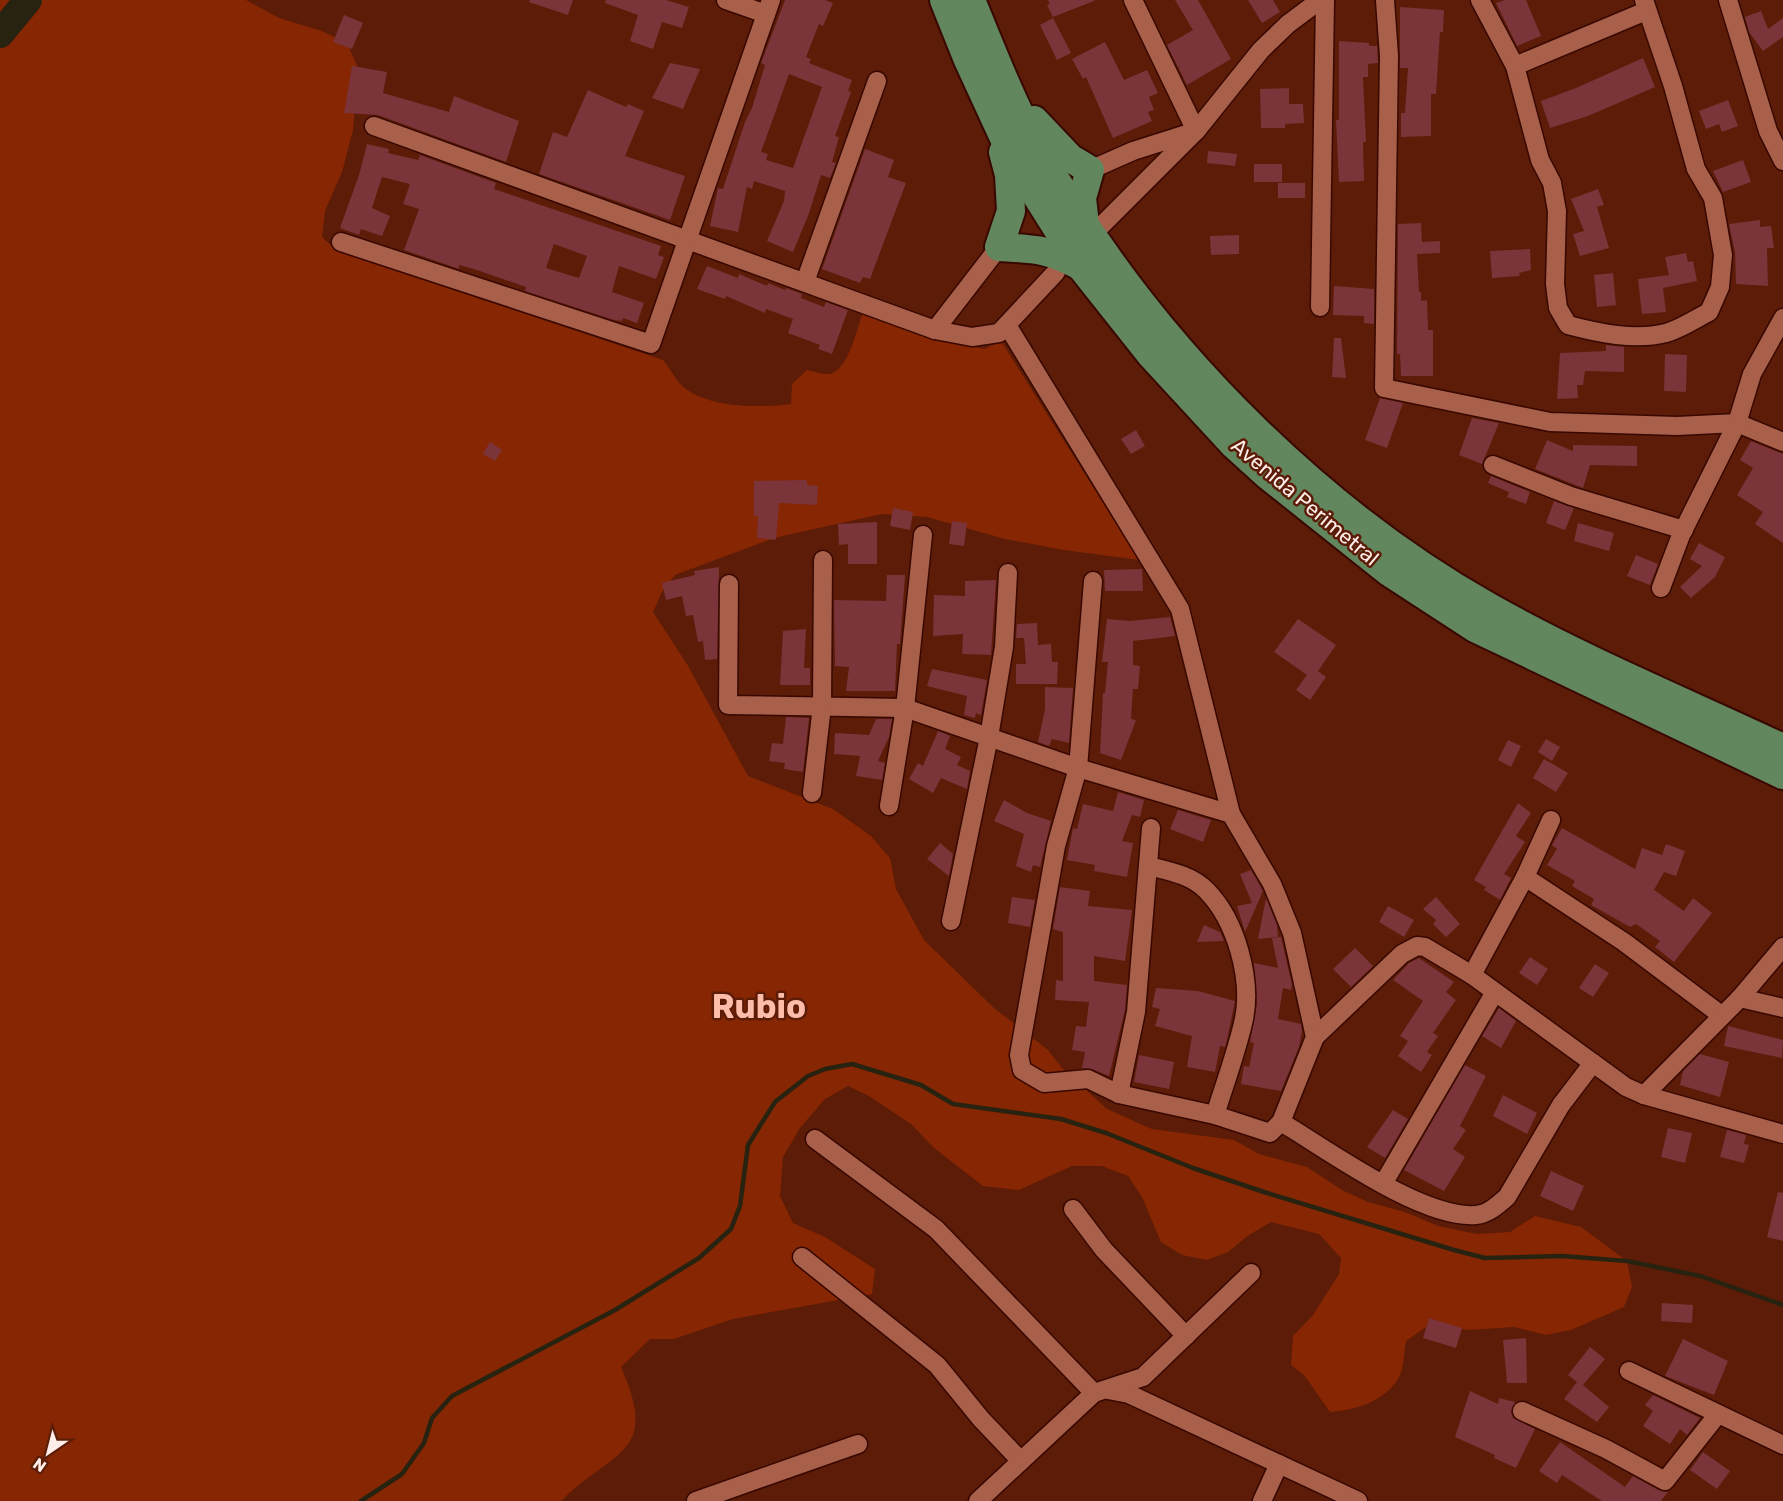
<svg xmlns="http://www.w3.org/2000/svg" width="1783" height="1501" font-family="Rubik,sans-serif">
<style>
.green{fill:#862602}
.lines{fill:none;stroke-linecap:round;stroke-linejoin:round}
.stream{stroke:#282310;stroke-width:4.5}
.river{stroke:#282310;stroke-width:28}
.building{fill:#7a343a;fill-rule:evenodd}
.minor-casing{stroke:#380800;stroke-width:21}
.primary-casing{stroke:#380800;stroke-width:32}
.minor{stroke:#a8604b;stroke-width:18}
.primary{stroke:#62865d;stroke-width:28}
.labels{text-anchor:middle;stroke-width:5;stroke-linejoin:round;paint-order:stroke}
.street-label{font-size:21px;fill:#feede8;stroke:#5c1c07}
.town-label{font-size:33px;font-weight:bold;fill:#fdbdaa;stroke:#5c1c07}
</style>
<rect width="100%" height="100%" fill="#5c1c07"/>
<path class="green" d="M0,0H246L279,18L322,31L347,43L358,68L353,130L342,172L325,211L322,237L337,251L663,360C670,368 677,383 686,389C712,408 760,408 791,404L792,384L807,370C813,371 824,375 830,374C849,369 857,328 863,312L950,342L984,349L1001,341L1139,560L1064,550L1005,539L927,517L882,514L774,538L675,575L662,592L653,612L687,664L748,776L833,809L871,836L890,858L896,889L924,940L994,1008L1048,1050L1062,1068L1107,1109L1152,1129L1234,1140L1259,1154L1307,1167L1342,1190L1368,1202L1405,1212L1438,1226L1477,1234L1510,1232L1535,1216L1581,1227L1627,1261L1632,1287L1624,1307L1571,1330L1546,1335L1514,1327L1469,1330L1429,1325L1406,1341C1404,1352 1404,1370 1398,1379C1383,1402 1356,1410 1330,1412L1304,1375L1291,1365L1293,1336L1313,1315L1339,1274L1341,1258L1319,1234L1271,1222L1249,1235L1228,1252L1207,1260L1182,1255L1161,1242L1142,1197L1128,1176L1102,1166H1072L1019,1190L983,1186L934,1148L911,1124L869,1096L848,1086L825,1099L800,1128L783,1157L780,1196L793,1223L825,1237L875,1269L872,1294L733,1319L674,1339H650L621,1367C660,1455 614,1449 561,1501H0Z"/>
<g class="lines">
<polyline class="stream" points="361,1501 402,1474 424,1443 432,1418 452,1396 615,1310 699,1258 731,1229 740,1206 748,1145 775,1102 808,1076 825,1069 852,1064 921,1085 953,1104 1061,1119 1106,1133 1193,1168 1264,1192 1454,1250 1485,1258 1562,1256 1627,1261 1700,1276 1783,1305"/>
<polyline class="river" points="0,34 28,0"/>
</g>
<g class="building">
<polygon points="530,0 573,0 568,15 529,2"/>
<polygon points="606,0 666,0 689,7 682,28 662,22 653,49 630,41 638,15 605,3"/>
<path d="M785,0H825L833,3L823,26L819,24L806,57L811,59L809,63L852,80L848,91L851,92L835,136L839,137L832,162L836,163L830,178L821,175L808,216L793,252L767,241L784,201L785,191L754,181L752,189L747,187L738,232L710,226L718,188L723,189L745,122L752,108L765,65L761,63ZM789,74L822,87L793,168L766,160L768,154L761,152Z"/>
<polygon points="1048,0 1094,0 1094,1 1053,17 1047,5 1050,4"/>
<polygon points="1175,0 1198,0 1231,59 1187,85 1167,45 1193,30"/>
<polygon points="1248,0 1273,0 1280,12 1262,23"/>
<polygon points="1505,0 1526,0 1541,36 1517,46 1496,3"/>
<polygon points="1400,7 1444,10 1443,32 1440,32 1436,94 1431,94 1431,136 1401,137 1401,113 1405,113 1408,68 1400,68"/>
<polygon points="1761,11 1768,29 1783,18 1783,37 1763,51 1749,32 1745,17"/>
<polygon points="344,15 363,23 352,49 333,42"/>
<polygon points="1053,18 1071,53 1057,60 1040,25"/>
<polygon points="1339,41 1369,43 1369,46 1377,46 1378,63 1368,64 1368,77 1363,77 1366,142 1363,142 1364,181 1339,182 1336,120 1339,120"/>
<polygon points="1105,42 1124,80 1147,70 1158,93 1149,97 1154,110 1148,112 1152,121 1113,138 1086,77 1083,79 1072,59"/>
<polygon points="1643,58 1655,87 1588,116 1550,128 1541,101 1576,88"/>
<polygon points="670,63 700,69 683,109 652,98"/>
<polygon points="352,66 387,72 383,93 449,112 454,96 519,121 506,162 378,115 344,113"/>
<polygon points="1289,88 1289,104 1303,104 1304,123 1285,124 1285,128 1261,128 1260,89"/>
<polygon points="588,90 626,107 628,104 644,111 625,156 685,176 670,220 539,174 553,132 567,137"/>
<polygon points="1728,100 1738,126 1722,132 1719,124 1706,129 1699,111"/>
<path d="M367,144L389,149L388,153L418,160L420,155L496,183L494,189L661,246L658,255L664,257L656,279L619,266L612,292L644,303L637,323L623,318L622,321L614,320L525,291L526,287L474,269L459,265V269L404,250L419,209L403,204L410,184L382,177L372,208L390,216L382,236L361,229L359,235L340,228L359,175ZM554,244L587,256L579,278L546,268Z"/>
<polygon points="865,149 894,160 888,177 906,183 870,279 863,277 860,283 822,269"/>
<polygon points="1208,151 1237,154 1235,166 1207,163"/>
<polygon points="1743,160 1751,182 1723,192 1713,171"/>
<rect x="1254" y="164" width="28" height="18"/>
<rect x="1278" y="183" width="27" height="15"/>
<polygon points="1598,189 1604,205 1597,207 1609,248 1580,256 1573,234 1584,231 1571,199"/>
<polygon points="1760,220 1760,227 1771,226 1774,248 1767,248 1768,286 1736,284 1735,252 1729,224"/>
<polygon points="1421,223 1422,242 1440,241 1440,253 1417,254 1419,292 1421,292 1421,301 1427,300 1428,330 1433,330 1433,376 1401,376 1400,354 1397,354 1398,224"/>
<polygon points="1239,235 1239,254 1211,255 1210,236"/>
<polygon points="1530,249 1531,270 1519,273 1520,276 1492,278 1490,251"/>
<polygon points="1686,253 1688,262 1693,261 1697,281 1663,288 1666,312 1642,314 1638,279 1669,275 1665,257"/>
<polygon points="707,266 738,278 739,274 767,286 768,283 785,290 786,288 802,294 801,298 824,307 826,302 848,310 832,354 818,349 820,345 788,333 793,319 766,309 765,313 726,296 725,299 697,289"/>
<polygon points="1613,273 1616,305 1597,307 1594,275"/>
<polygon points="1334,286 1374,289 1374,324 1364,323 1364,316 1333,315"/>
<polygon points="1334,338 1341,338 1346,378 1332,377"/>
<polygon points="1606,345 1624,347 1624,372 1585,371 1583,385 1577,385 1578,398 1557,399 1560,353 1606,351"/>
<polygon points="1665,354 1687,355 1686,392 1664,391"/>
<polygon points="1380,398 1403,403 1387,448 1365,440"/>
<polygon points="1472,418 1499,423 1482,464 1459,455"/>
<polygon points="1136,430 1145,446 1131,454 1121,439"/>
<polygon points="1547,440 1573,451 1573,445 1637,446 1637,466 1590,465 1583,488 1535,469"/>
<polygon points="1751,441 1783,454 1783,543 1755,524 1763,512 1737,495 1753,468 1740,460"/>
<polygon points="490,442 502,450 495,461 483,454"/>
<polygon points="1491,476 1530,492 1526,504 1507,497 1509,492 1488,483"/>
<polygon points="807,480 807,485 818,486 817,505 779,503 776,540 757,538 758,516 754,516 754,481"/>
<polygon points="1554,501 1574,508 1565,530 1546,523"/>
<polygon points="893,508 913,512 910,530 890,526"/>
<polygon points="952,521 967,523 964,546 949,544"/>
<polygon points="877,522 877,564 848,564 848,544 839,545 838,524"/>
<polygon points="1578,523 1614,533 1609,551 1574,541"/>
<polygon points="1699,543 1725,557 1715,577 1691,598 1680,587 1702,566 1690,559"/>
<polygon points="1636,555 1658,564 1650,585 1627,576"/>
<polygon points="719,567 717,659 705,660 703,641 698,642 693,615 686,616 682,596 666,600 662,583 695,575 694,571"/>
<polygon points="1142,569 1143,591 1105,591 1104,570"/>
<polygon points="887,575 905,575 900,644 897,644 895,691 846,691 849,667 835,666 834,600 886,601"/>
<polygon points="996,580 991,655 962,654 963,634 933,636 934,595 965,596 965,581"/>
<polygon points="1170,617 1175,636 1133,641 1133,665 1140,666 1138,689 1133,689 1131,719 1136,720 1121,760 1100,753 1103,693 1105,693 1108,662 1102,662 1107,619 1130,621"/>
<polygon points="1298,619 1336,645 1318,671 1326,677 1310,700 1296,690 1307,675 1274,652"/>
<polygon points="1037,623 1038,645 1051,644 1052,662 1058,662 1057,684 1016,684 1016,664 1026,664 1024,638 1016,638 1017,624"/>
<polygon points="806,629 804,668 810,668 810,685 780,685 783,631"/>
<polygon points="932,669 987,680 981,715 976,713 975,718 964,715 967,696 927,686"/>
<polygon points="1045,687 1073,688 1069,743 1052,739 1049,746 1038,742 1045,709"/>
<polygon points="786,717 809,718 803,772 784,769 785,763 769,761 772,743 783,744"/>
<polygon points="876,719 892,719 889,737 878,761 885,763 882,780 856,776 860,756 834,754 835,733 869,735"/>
<polygon points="938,731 950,736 945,749 961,757 957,765 970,771 967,789 941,778 933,793 909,779 918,763 923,766"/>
<polygon points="1546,739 1560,747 1552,761 1538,752"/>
<polygon points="1508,740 1521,746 1511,767 1498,760"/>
<polygon points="1544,759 1568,773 1556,792 1533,778"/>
<polygon points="1118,792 1144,800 1140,817 1132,815 1122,841 1133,843 1127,877 1094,871 1095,865 1067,860 1073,828 1077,829 1083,804 1113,811"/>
<polygon points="1004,800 1027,813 1051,821 1040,867 1033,865 1031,872 1016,866 1024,834 994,821"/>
<polygon points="1518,803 1531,813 1516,836 1525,842 1504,874 1511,878 1500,900 1484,890 1486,887 1474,880"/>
<polygon points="1178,810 1211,820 1203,842 1170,829"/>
<polygon points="1562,828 1635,869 1642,848 1662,855 1666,844 1685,851 1676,876 1664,872 1654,890 1684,911 1693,898 1712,913 1674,962 1655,947 1660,941 1636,924 1630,927 1591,905 1594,899 1572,886 1575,881 1547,865 1557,849 1552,845"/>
<polygon points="940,843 953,854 949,876 927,859"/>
<polygon points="1251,870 1263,891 1245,932 1237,906 1252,903 1240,874"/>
<polygon points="1060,887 1090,891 1088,906 1132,910 1125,961 1094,956 1094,981 1127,985 1125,1010 1109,1076 1092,1069 1082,1068 1085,1052 1072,1050 1076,1026 1086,1027 1089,1002 1055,1000 1056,980 1063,981 1063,932 1053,929"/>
<polygon points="1012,897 1035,900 1030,927 1008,923"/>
<polygon points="1436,897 1460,924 1446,937 1433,924 1436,920 1423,909"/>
<polygon points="1266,898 1277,925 1278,937 1258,939"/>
<polygon points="1388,906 1414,920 1404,937 1379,922"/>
<polygon points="1204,925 1220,932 1224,941 1197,942"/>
<polygon points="1281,937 1292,985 1291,990 1283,988 1278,1019 1301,1024 1302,1031 1299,1047 1281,1091 1241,1084 1244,1066 1249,1067 1254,1043 1250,1042 1257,1003 1254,963 1278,968 1272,938"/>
<polygon points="1355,948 1373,966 1351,987 1333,969"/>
<polygon points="1530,957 1548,969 1537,985 1519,973"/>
<polygon points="1419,958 1454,982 1446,992 1456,1000 1433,1033 1438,1036 1427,1052 1432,1055 1421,1072 1398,1056 1408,1041 1400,1036 1423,1001 1393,980 1409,963"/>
<polygon points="1595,964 1609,973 1593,997 1579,988"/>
<polygon points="1156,988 1198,991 1235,1001 1227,1040 1225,1047 1220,1046 1215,1072 1187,1067 1192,1036 1155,1026 1160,1009 1152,1007"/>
<polygon points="1499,1008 1516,1021 1501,1048 1482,1036"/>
<polygon points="1728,1026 1783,1040 1782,1058 1724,1046"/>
<polygon points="1700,1054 1729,1062 1720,1097 1680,1085 1683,1071"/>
<polygon points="1139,1055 1174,1062 1169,1089 1134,1082"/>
<polygon points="1465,1065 1486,1076 1460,1126 1466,1130 1453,1149 1465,1157 1444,1191 1404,1170"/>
<polygon points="1503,1095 1537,1113 1527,1134 1493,1116"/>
<polygon points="1393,1110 1408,1119 1385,1158 1367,1147"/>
<polygon points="1668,1128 1692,1133 1685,1163 1661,1157"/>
<polygon points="1727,1130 1746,1135 1744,1144 1749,1145 1744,1163 1720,1157"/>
<polygon points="1551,1171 1584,1186 1573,1211 1540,1196"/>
<polygon points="1778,1192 1783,1193 1783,1241 1767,1237"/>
<polygon points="1662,1303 1693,1305 1692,1323 1661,1321"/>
<polygon points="1429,1318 1462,1328 1456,1348 1423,1338"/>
<polygon points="1526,1338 1527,1383 1507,1383 1503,1340"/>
<polygon points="1683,1339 1728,1361 1714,1395 1665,1376"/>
<polygon points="1590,1347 1605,1359 1583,1385 1609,1407 1597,1422 1564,1399 1577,1382 1568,1375"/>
<polygon points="1470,1391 1498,1404 1499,1398 1515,1402 1511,1412 1513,1418 1535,1429 1516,1468 1494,1458 1495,1455 1455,1437"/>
<polygon points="1653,1395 1700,1418 1687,1435 1680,1429 1670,1444 1643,1426 1653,1411 1645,1405"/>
<polygon points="1560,1442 1625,1487 1633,1476 1660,1491 1668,1492 1661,1501 1602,1501 1562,1475 1557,1483 1539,1471"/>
<polygon points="1703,1452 1730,1471 1717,1489 1690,1470"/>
</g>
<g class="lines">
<defs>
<g id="minor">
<polyline points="726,0 766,14"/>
<polyline points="1385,0 1389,56 1384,388 1550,422 1677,426 1737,423 1783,442"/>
<path d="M1480,0L1515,66L1540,160L1552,183L1557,211L1555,284L1558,308L1568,325C1598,333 1635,341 1666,333C1681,329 1695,319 1709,312L1720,287L1723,255L1713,198L1696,169L1673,86L1644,0"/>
<polyline points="1728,0 1768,131 1783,161"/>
<polyline points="1515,66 1646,11"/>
<polyline points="374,126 935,330 972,337 999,333 1056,272"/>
<polyline points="1090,170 1133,151 1196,131 1133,0"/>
<polyline points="1102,225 1196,131 1261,50 1288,24 1320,0"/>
<polyline points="341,242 651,344 771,0"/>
<polyline points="805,282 877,81"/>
<polyline points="1320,307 1325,0"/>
<polyline points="1007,325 1180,609 1231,814 1272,884 1292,933 1315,1037 1281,1122 1270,1133 1215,1115 1119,1094 1088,1079 1044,1083 1022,1070 1019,1055 1056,846 1078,768 1093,581"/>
<polyline points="935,330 999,247"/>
<polyline points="1493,465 1571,496 1684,530"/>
<polyline points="729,584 728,705 905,708 1078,768 1231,814"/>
<polyline points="1661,588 1681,535 1737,423 1752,374 1783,318"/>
<polyline points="812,793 822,706 823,560"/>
<polyline points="889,806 905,708 923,535"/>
<path d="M1149,866C1169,871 1192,875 1207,891C1236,921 1252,978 1244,1019C1237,1051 1225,1083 1215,1115"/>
<polyline points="1525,877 1624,942 1721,1015"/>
<polyline points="951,921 989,737 1004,647 1008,573"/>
<polyline points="1472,975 1525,877 1551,820"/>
<polyline points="1740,998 1783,1008"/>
<polyline points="1315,1037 1402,954 1417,946 1425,947 1472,975 1626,1087 1644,1095 1783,1134"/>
<polyline points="1119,1094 1136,1012 1151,828"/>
<polyline points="1644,1095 1740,998 1783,947"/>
<path d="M1281,1122C1328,1150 1422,1219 1476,1215C1488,1214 1498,1205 1507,1197L1561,1105L1593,1063"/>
<polyline points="815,1139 936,1229 1094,1393"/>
<polyline points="1383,1184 1495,992"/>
<polyline points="1073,1209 1104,1250 1186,1336"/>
<polyline points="802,1257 937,1365 981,1419 1021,1461"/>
<polyline points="1629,1371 1783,1445"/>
<polyline points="1108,1390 1129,1394 1358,1501"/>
<polyline points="1522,1411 1606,1449 1665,1481 1718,1414"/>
<polyline points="696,1501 858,1444"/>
<polyline points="978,1501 1094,1393 1143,1377 1251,1273"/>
<polyline points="1262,1501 1279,1464"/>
</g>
<g id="primary">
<polyline points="944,0 968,60 1014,160 1082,268 1151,355 1234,445 1266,474 1389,572 1475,628 1783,775"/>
<path d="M971,0C991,49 1011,100 1036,147C1046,167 1060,186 1072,205C1173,364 1324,514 1489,607C1583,660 1685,702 1783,748"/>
<polyline points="1034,120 1070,158 1090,170 1082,198 1085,225"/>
<path d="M1003,152L1009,175L1011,211L999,247C1036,249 1049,249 1082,267"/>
</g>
</defs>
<use href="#minor" class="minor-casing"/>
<use href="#primary" class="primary-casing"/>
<use href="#minor" class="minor"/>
<use href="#primary" class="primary"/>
</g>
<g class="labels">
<g class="street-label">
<text transform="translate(1305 502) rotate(40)" y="7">Avenida Perimetral</text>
</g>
<g class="town-label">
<text x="759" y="1018">Rubio</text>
</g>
</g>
<g transform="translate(48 1453) rotate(215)" stroke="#5c1c07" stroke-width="4.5" paint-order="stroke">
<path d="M0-4.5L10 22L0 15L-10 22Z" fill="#feede8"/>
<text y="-9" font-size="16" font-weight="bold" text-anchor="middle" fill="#feede8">N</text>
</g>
</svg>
